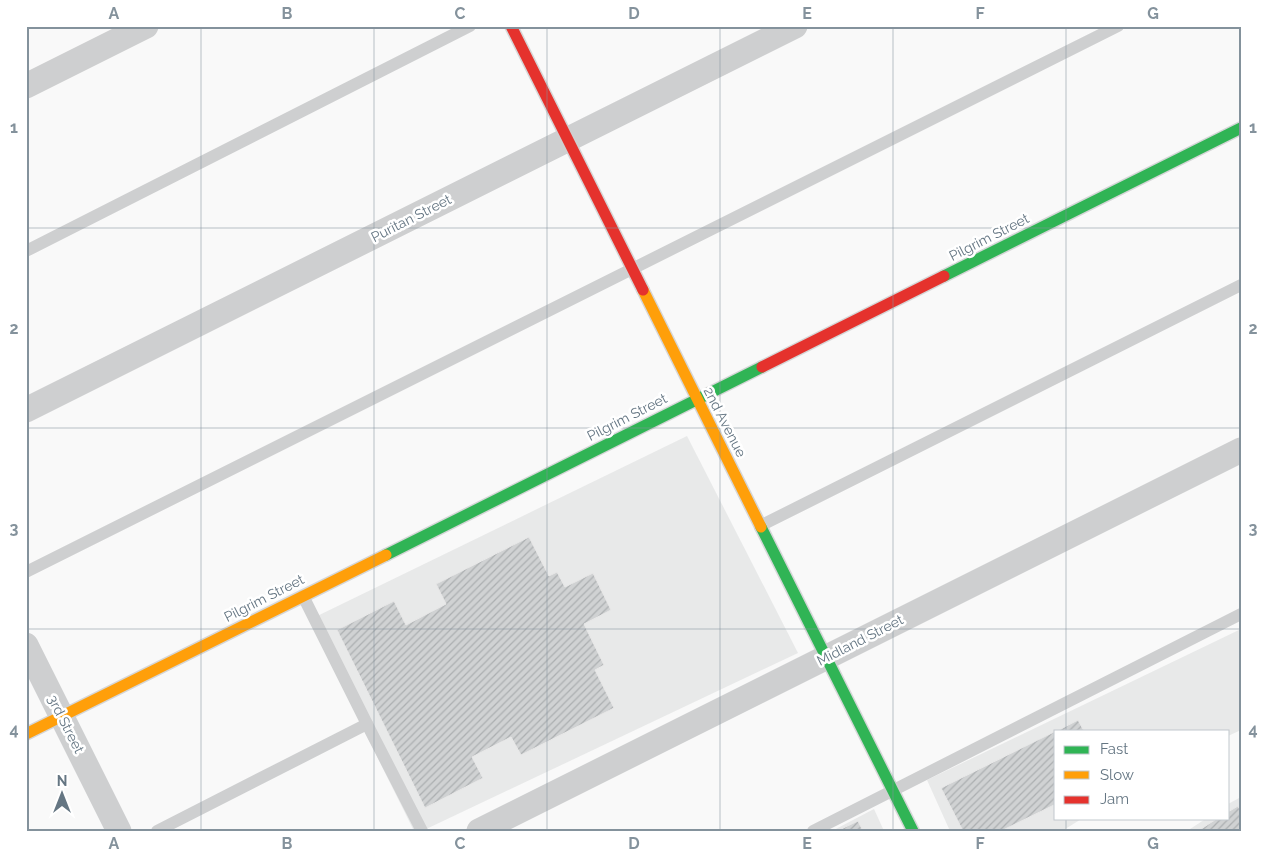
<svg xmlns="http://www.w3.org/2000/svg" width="1267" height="857" font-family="Raleway,sans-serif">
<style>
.built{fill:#e8e9e9}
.building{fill:url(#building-hatch);stroke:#e8e8e8}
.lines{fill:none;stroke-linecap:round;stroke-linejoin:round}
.fast-casing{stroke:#d5d6d7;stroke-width:14}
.slow-casing{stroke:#d5d6d7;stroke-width:14}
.jam-casing{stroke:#d5d6d7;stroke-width:14}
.lane{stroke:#cecfd0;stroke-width:12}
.street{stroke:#cecfd0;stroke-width:25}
.fast{stroke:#30b455;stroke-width:11}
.slow{stroke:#ff9f0a;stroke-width:11}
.jam{stroke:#e5322d;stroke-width:11}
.grid{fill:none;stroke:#84929c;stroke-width:1;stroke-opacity:0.55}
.labels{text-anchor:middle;stroke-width:5;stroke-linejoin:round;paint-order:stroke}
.street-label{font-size:14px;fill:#657683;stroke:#fff}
.neatline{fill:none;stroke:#84929c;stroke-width:2}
.grid-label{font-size:16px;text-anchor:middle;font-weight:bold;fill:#84929c}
</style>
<defs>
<pattern id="building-hatch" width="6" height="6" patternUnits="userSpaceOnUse" patternTransform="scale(1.25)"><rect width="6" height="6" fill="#d0d2d3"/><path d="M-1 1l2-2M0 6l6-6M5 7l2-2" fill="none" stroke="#acafb1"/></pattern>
</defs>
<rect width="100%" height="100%" fill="#f9f9f9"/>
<g class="built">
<polygon points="687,436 798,653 422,831 414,831 309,620"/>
<polygon points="1241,629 1241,730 1228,736 1228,731 1056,731 1056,818 1083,818 1062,831 950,831 927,780"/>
<polygon points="1241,797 1241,831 1187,831 1207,818 1228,818 1228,804"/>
<polygon points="874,809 884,831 832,831"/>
</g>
<g class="building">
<polygon points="529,537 549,576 557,572 565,587 593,573 611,610 584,624 604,665 595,670 614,708 521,755 511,737 472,757 483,778 425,808 337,630 394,601 406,625 446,604 436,584"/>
<polygon points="1078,720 1084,731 1057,731"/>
<polygon points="1056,731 1056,804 1001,831 963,831 941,788"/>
<polygon points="1238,806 1241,812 1241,831 1198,831 1218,818 1228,818 1228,812"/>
<polygon points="858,821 863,831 837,831"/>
</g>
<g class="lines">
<defs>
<g id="fast">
<polyline points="944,276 1241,128"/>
<polyline points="761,527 913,831"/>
<polyline points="386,555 762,367"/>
</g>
<g id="slow">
<polyline points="643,290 761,527"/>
<polyline points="26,734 386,555"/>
</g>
<g id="jam">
<polyline points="511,26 643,290"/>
<polyline points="762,367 944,276"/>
</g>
</defs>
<use href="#fast" class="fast-casing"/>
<use href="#slow" class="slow-casing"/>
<use href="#jam" class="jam-casing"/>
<g class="lane">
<polyline points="26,251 470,26"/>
<polyline points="760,526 1241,285"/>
<polyline points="26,572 1118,26"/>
<polyline points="303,596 367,724"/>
<polyline points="157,831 367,724 422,831"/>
<polyline points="813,831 1241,614"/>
</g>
<g class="street">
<polyline points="26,86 146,26"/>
<polyline points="26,410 795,26"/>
<polyline points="26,645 119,831"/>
<polyline points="479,831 1241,450"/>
</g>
<use href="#fast" class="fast"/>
<use href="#slow" class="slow"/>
<use href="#jam" class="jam"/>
</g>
<path class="grid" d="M201,26V831M374,26V831M547,26V831M720,26V831M893,26V831M1066,26V731M26,228H1241M26,428H1241M26,629H1241M1066,818V831"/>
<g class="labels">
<g class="street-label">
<text transform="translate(411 218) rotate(-27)" y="5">Puritan Street</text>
<text transform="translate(989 237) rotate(-27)" y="5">Pilgrim Street</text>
<text transform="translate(627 417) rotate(-27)" y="5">Pilgrim Street</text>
<text transform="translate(725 422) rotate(63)" y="5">2nd Avenue</text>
<text transform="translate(264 598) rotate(-27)" y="5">Pilgrim Street</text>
<text transform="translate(860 640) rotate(-27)" y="5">Midland Street</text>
<text transform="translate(66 724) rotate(63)" y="5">3rd Street</text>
</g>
</g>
<rect width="1267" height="857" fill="none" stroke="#ffffff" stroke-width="55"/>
<rect x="1054" y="730" width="175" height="90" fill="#ffffff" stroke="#c1c8cd"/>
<rect x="1064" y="746" width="25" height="8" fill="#30b455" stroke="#c1c8cd"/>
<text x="1100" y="754" font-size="15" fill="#657683">Fast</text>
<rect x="1064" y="771" width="25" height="8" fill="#ff9f0a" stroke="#c1c8cd"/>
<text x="1100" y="780" font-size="15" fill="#657683">Slow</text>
<rect x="1064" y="796" width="25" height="8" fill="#e5322d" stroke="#c1c8cd"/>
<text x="1100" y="804" font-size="15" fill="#657683">Jam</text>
<g transform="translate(62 794)" stroke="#ffffff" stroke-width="4" paint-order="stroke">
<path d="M0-4L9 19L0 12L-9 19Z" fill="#657683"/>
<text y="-8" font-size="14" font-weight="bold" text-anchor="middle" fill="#657683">N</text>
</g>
<rect x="28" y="28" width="1212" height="802" class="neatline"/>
<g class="grid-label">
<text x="114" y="19">A</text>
<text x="287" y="19">B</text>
<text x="460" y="19">C</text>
<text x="634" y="19">D</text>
<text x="807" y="19">E</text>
<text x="980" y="19">F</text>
<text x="1153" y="19">G</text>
<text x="14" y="133">1</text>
<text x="1253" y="133">1</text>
<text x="14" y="334">2</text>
<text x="1253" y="334">2</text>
<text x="14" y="534">3</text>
<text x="1253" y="534">3</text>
<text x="14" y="735">4</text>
<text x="1253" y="735">4</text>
<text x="114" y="849">A</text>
<text x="287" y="849">B</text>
<text x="460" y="849">C</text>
<text x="634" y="849">D</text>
<text x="807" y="849">E</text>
<text x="980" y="849">F</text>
<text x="1153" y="849">G</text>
</g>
</svg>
